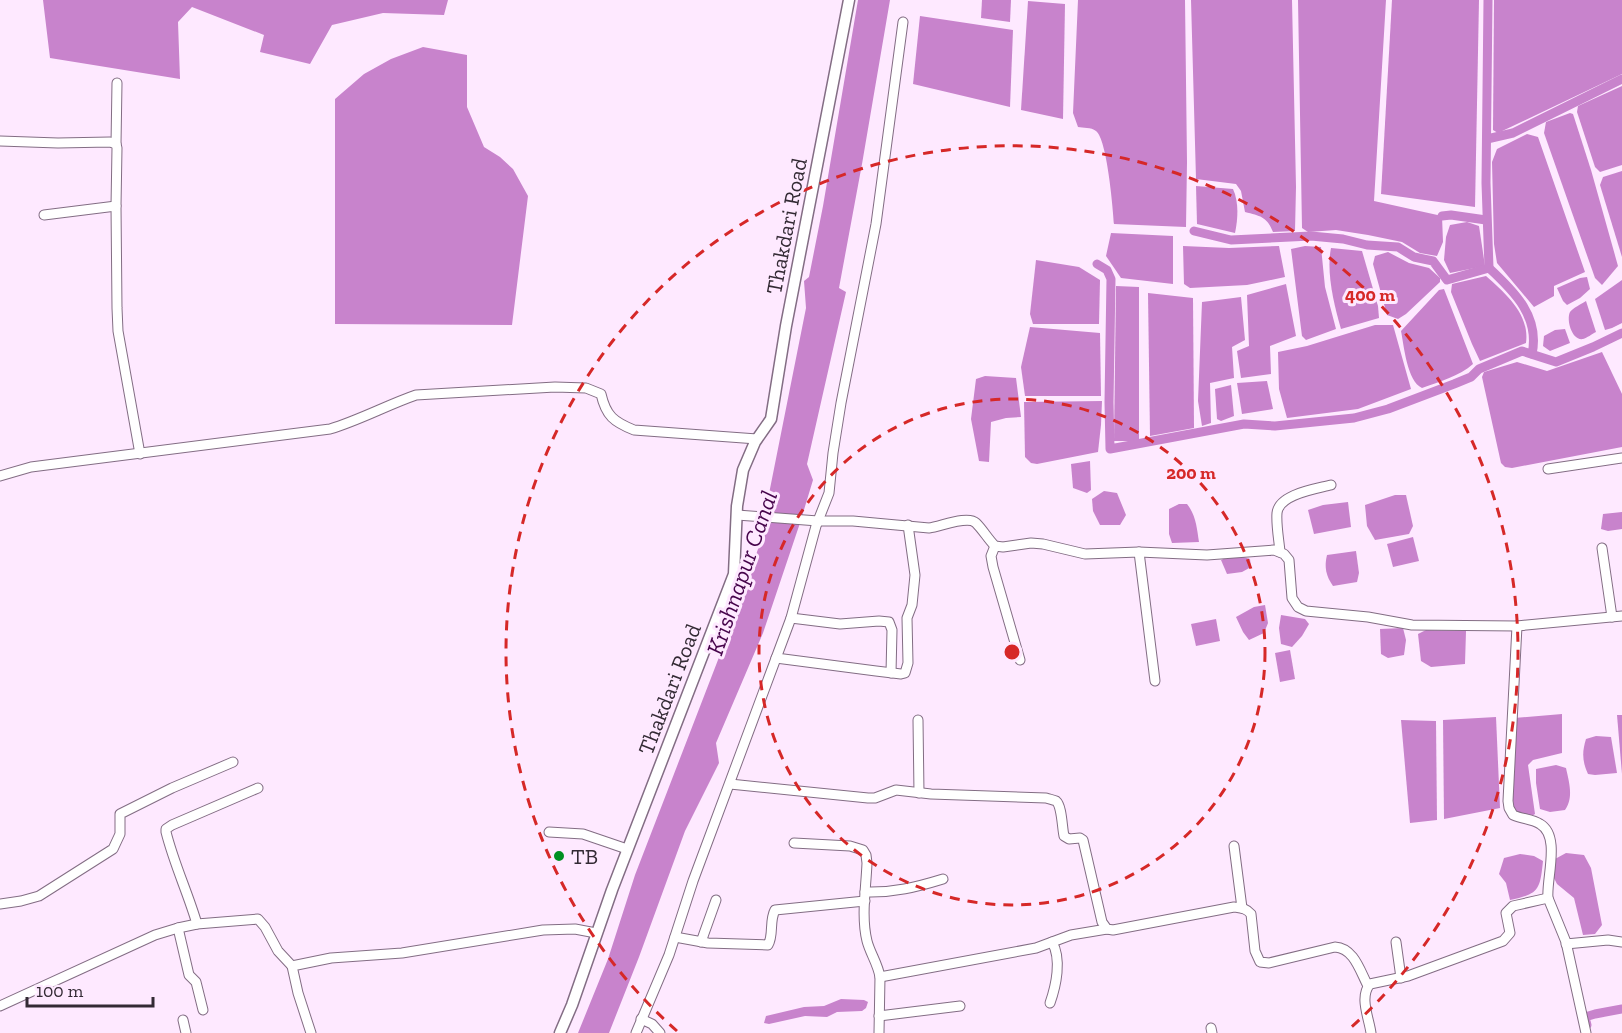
<svg xmlns="http://www.w3.org/2000/svg" width="1622" height="1033" font-family="'Zilla Slab',serif">
<style>
.water{fill:#c883cc}
.lines{fill:none;stroke-linecap:round;stroke-linejoin:round}
.canal{stroke:#c883cc;stroke-width:9}
.minor-casing{stroke:#836d84;stroke-width:11}
.tertiary-casing{stroke:#836d84;stroke-width:13}
.minor{stroke:#fff;stroke-width:9}
.tertiary{stroke:#fff;stroke-width:10}
.ring{fill:none;stroke:#d62828;stroke-width:3;stroke-dasharray:10 8}
.poi-dot{fill:#009022;stroke:#fee9ff;stroke-width:2}
.labels{text-anchor:middle;stroke-width:6;stroke-linejoin:round;paint-order:stroke}
.street-label{font-size:22px;fill:#332a34;stroke:#fee9ff}
.poi-label{font-size:22px;fill:#332a34;stroke:#fee9ff;text-anchor:start}
.water-label{font-size:24px;font-style:italic;fill:#46044b;stroke:#fee9ff}
.centre{fill:#d62828;stroke:#fee9ff;stroke-width:3}
.ring-label{font-size:18px;text-anchor:middle;font-weight:bold;fill:#d62828;stroke:#fee9ff;stroke-width:6;stroke-linejoin:round;paint-order:stroke}
</style>
<rect width="100%" height="100%" fill="#fee9ff"/>
<g class="water">
<polygon points="43,0 448,0 444,15 383,13 332,25 310,64 260,52 264,35 192,7 178,22 180,79 50,58"/>
<polygon points="858,0 890,0 862,164 839,288 846,292 807,464 813,480 800,523 763,633 716,743 719,763 685,831 639,957 609,1033 578,1033 608,959 635,875 733,621 758,549 806,308 804,281 809,277 823,206"/>
<polygon points="982,0 1011,0 1010,22 981,18"/>
<path d="M1078,0H1185L1187,162L1186,227L1114,224C1113,208 1107,139 1096,131C1091,127 1083,128 1078,127L1073,113Z"/>
<path d="M1191,0H1292L1296,187L1295,231L1273,232C1267,217 1261,216 1245,212L1241,191L1236,184L1196,179Z"/>
<polygon points="1298,0 1386,0 1374,201 1442,216 1443,242 1437,256 1420,253 1402,242 1368,235 1336,230 1308,232 1302,228"/>
<polygon points="1392,0 1479,0 1475,207 1381,194"/>
<polygon points="1494,0 1622,0 1622,74 1498,133 1493,130"/>
<polygon points="1028,1 1065,4 1063,119 1021,110"/>
<polygon points="920,16 1013,30 1010,107 913,84"/>
<polygon points="423,47 467,55 467,107 484,147 500,157 513,169 528,196 512,325 335,324 335,99 364,74 391,59"/>
<polygon points="1622,86 1622,165 1600,172 1595,167 1577,112 1578,106"/>
<polygon points="1570,113 1573,114 1591,170 1618,266 1602,285 1595,278 1544,133 1546,122"/>
<polygon points="1527,134 1538,137 1585,272 1554,286 1554,296 1534,307 1497,263 1494,244 1492,162 1497,149"/>
<polygon points="1622,171 1622,257 1600,185 1603,177"/>
<path d="M1196,186L1233,189C1239,202 1238,219 1235,233L1197,224Z"/>
<polygon points="1467,222 1479,226 1485,266 1450,273 1444,260 1446,237 1450,225"/>
<polygon points="1111,233 1173,236 1173,284 1121,278 1106,256"/>
<polygon points="1183,246 1229,248 1279,246 1285,277 1247,285 1190,288 1184,284"/>
<polygon points="1305,246 1321,247 1325,287 1336,329 1306,340 1302,336 1291,249"/>
<path d="M1331,248L1362,251L1378,306L1379,318L1341,329C1334,305 1326,272 1331,248Z"/>
<polygon points="1388,252 1409,263 1429,268 1440,278 1440,282 1406,314 1398,319 1387,315 1373,264 1375,256"/>
<polygon points="1036,260 1079,267 1100,280 1099,324 1033,324 1030,314"/>
<path d="M1486,276C1505,293 1530,314 1526,343L1480,361L1472,344L1451,292L1452,284Z"/>
<polygon points="1587,277 1590,289 1580,298 1567,305 1563,301 1557,288 1580,278"/>
<polygon points="1622,280 1622,323 1612,328 1605,330 1595,299"/>
<polygon points="1286,284 1296,336 1270,346 1271,374 1241,378 1237,351 1249,346 1247,295"/>
<polygon points="1116,286 1139,287 1139,441 1114,441"/>
<path d="M1444,289L1473,364C1460,376 1438,382 1422,388C1407,381 1404,346 1401,331L1439,290Z"/>
<polygon points="1148,293 1193,298 1194,428 1150,436"/>
<polygon points="1241,297 1245,340 1232,347 1234,378 1210,383 1211,423 1202,426 1198,401 1202,302"/>
<path d="M1586,301L1596,332C1592,334 1587,338 1583,339C1572,341 1566,320 1570,312C1573,308 1581,304 1586,301Z"/>
<polygon points="1375,325 1393,325 1411,389 1358,409 1287,418 1279,389 1278,352 1307,346"/>
<polygon points="1030,327 1100,333 1101,396 1025,396 1021,367"/>
<polygon points="1565,329 1570,343 1550,351 1543,346 1544,336 1555,330"/>
<polygon points="1602,352 1622,394 1622,447 1512,468 1505,467 1501,463 1482,377 1484,372 1517,362 1547,371"/>
<polygon points="985,376 1016,378 1021,417 1006,418 991,422 989,462 979,461 971,419 976,379"/>
<polygon points="1267,381 1273,409 1242,414 1237,383"/>
<polygon points="1231,385 1234,416 1221,421 1217,419 1215,389"/>
<polygon points="1102,401 1101,425 1098,452 1037,464 1031,463 1025,457 1024,402"/>
<polygon points="1090,461 1091,490 1087,493 1073,488 1071,464"/>
<polygon points="1104,491 1117,493 1126,515 1120,525 1100,525 1093,511 1092,499"/>
<polygon points="1395,495 1406,495 1413,526 1409,534 1375,540 1367,526 1365,505"/>
<polygon points="1348,502 1351,527 1314,534 1308,510 1323,505"/>
<path d="M1179,504H1187C1196,515 1197,529 1199,542L1172,543L1169,534V509Z"/>
<polygon points="1622,512 1622,529 1608,531 1601,529 1603,514"/>
<polygon points="1413,537 1419,561 1393,567 1387,544"/>
<path d="M1356,551L1359,573L1357,582L1333,586C1326,576 1324,567 1327,555Z"/>
<polygon points="1240,556 1250,559 1251,567 1242,572 1227,574 1221,560 1226,558"/>
<polygon points="1265,605 1268,623 1264,633 1249,640 1243,632 1236,617 1254,607"/>
<polygon points="1281,615 1305,619 1309,624 1302,636 1292,647 1281,644 1279,628"/>
<polygon points="1216,619 1220,641 1196,646 1191,624"/>
<polygon points="1403,628 1406,640 1404,655 1388,658 1381,654 1380,629"/>
<polygon points="1426,630 1466,631 1465,664 1431,667 1421,661 1418,634"/>
<polygon points="1290,650 1295,679 1280,682 1275,653"/>
<polygon points="1562,714 1562,753 1533,760 1528,765 1535,814 1530,817 1514,811 1512,789 1514,718"/>
<polygon points="1617,715 1622,715 1622,774"/>
<polygon points="1496,717 1500,808 1444,819 1443,720"/>
<polygon points="1401,720 1436,721 1437,820 1410,823"/>
<path d="M1596,736L1611,737L1617,773L1595,775L1588,774C1582,761 1582,752 1586,739Z"/>
<path d="M1556,765L1566,768C1569,782 1574,798 1565,810L1550,812L1540,809L1536,783V769Z"/>
<polygon points="1566,853 1584,855 1591,868 1602,925 1595,934 1583,935 1574,898 1557,884 1552,874 1555,859"/>
<path d="M1520,854L1534,856L1543,861C1540,890 1539,894 1510,900L1506,883L1499,874L1504,858Z"/>
<polygon points="841,999 864,1000 868,1002 866,1008 862,1011 837,1012 827,1017 805,1016 769,1024 764,1023 766,1016 804,1007 824,1006"/>
</g>
<g class="lines">
<g class="canal">
<polyline points="1487,139 1513,133 1622,79"/>
<polyline points="1442,216 1451,215 1486,220"/>
<polyline points="1194,231 1231,240 1311,236 1343,239 1367,245 1398,247 1414,257 1433,261 1447,280 1489,268 1486,183 1488,0"/>
<polyline points="1097,264 1107,270 1111,279 1109,402 1110,449 1244,424 1275,426 1354,418 1388,409 1454,384 1471,377 1479,369 1522,351 1556,362 1593,347 1622,333"/>
<path d="M1489,268C1515,292 1540,317 1532,354"/>
<polyline points="1587,1025 1585,1017 1595,1014 1622,1009"/>
</g>
<defs>
<g id="minor">
<polyline points="0,141 58,143 110,142 116,144 117,148 116,206 117,308 118,331 140,454"/>
<polyline points="116,144 117,83"/>
<polyline points="44,215 116,206"/>
<polyline points="1548,469 1622,458"/>
<path d="M0,476L31,467L330,429C360,420 387,405 416,395L555,387L586,388L601,394C606,416 614,422 634,430L757,439"/>
<path d="M737,515L818,521H853L929,528C942,526 968,515 976,523C983,530 988,539 995,546L1003,547L1031,543L1043,544L1085,554L1139,552L1207,555L1274,550L1284,554L1289,560L1292,598L1298,607L1306,611L1368,617L1412,625L1517,626L1622,616"/>
<polyline points="995,546 991,556 993,567 1020,660"/>
<polyline points="1602,548 1612,617"/>
<polyline points="1139,552 1155,681"/>
<path d="M1280,552C1279,540 1276,525 1277,513C1279,494 1316,489 1331,485"/>
<polyline points="791,618 840,624 879,621 889,622 892,630 891,673"/>
<path d="M1517,626L1508,801L1509,808L1513,815C1522,819 1532,819 1540,824C1561,836 1546,879 1548,898L1566,942L1586,1033"/>
<polyline points="776,658 876,671 901,674 905,673 908,663 907,618 912,605 915,575 908,525"/>
<polyline points="918,720 919,793"/>
<path d="M730,784L868,798H875L896,790L931,794L1046,798C1049,799 1054,800 1056,801C1062,806 1062,827 1064,836L1069,839L1080,838L1083,840L1102,922L1107,929L1113,930L1234,907C1241,908 1246,908 1251,914L1255,951L1260,962L1269,963L1335,947C1354,948 1360,971 1368,986"/>
<polyline points="549,832 583,834 627,849"/>
<path d="M794,843L850,846L863,850L866,855L867,863C866,889 861,916 867,941C870,953 878,964 880,977L879,1033"/>
<polyline points="1234,846 1242,908"/>
<path d="M865,892C893,893 917,887 943,879"/>
<polyline points="0,904 21,901 39,896 113,849 120,834 120,814 172,788 233,762"/>
<path d="M197,924C188,893 174,864 166,832V829L172,825L258,788"/>
<polyline points="178,928 189,975 196,982 203,1010"/>
<path d="M675,937L708,943L768,945C774,935 769,921 775,910L865,901"/>
<polyline points="701,942 716,900"/>
<polyline points="1396,942 1401,978"/>
<polyline points="1566,944 1608,940 1622,942"/>
<polyline points="880,977 1036,948 1071,935 1107,929"/>
<path d="M1050,1003C1056,986 1062,959 1052,942"/>
<polyline points="0,1006 155,935 178,928 197,924 258,919 265,927 278,951 292,966"/>
<polyline points="879,1016 960,1006"/>
<polyline points="641,1019 652,1024 660,1033"/>
<polyline points="183,1020 186,1033"/>
<polyline points="1211,1028 1212,1033"/>
<polyline points="311,1033 298,993 292,966 331,958 402,953 543,930 575,929 596,933"/>
<polyline points="636,1033 669,955 693,881 791,618 816,526 829,493 833,453 841,403 876,224 903,22"/>
<path d="M1371,1033C1369,1018 1359,997 1370,984L1408,976L1503,941L1510,933L1506,913L1513,906L1548,898"/>
</g>
<polyline id="tertiary" points="560,1033 572,1005 612,890 734,574 737,506 743,470 755,442 771,419 786,326 849,0"/>
</defs>
<use href="#minor" class="minor-casing"/>
<use href="#tertiary" class="tertiary-casing"/>
<use href="#minor" class="minor"/>
<use href="#tertiary" class="tertiary"/>
</g>
<g class="ring">
<circle cx="1012" cy="652" r="253"/>
<path d="M677 1031A506 506 0 1 1 1347 1031"/>
</g>
<circle class="poi-dot" cx="559" cy="856" r="6"/>
<g class="labels">
<g class="street-label">
<text transform="translate(786 226) rotate(-79)" y="8">Thakdari Road</text>
<text transform="translate(669 689) rotate(-69)" y="8">Thakdari Road</text>
</g>
<g class="poi-label">
<text x="571" y="864">TB</text>
</g>
<g class="water-label">
<text transform="translate(742 573) rotate(-71)" y="8">Krishnapur Canal</text>
</g>
</g>
<circle cx="1012" cy="652" r="9" class="centre"/>
<g class="ring-label">
<text x="1370" y="301">400 m</text>
<text x="1191" y="479">200 m</text>
</g>
<path d="M27 997v9h126v-9" fill="none" stroke="#332a34" stroke-width="3"/>
<text x="36" y="997" font-size="18" fill="#332a34" stroke="#fee9ff" stroke-width="4.5" paint-order="stroke">100 m</text>
</svg>
